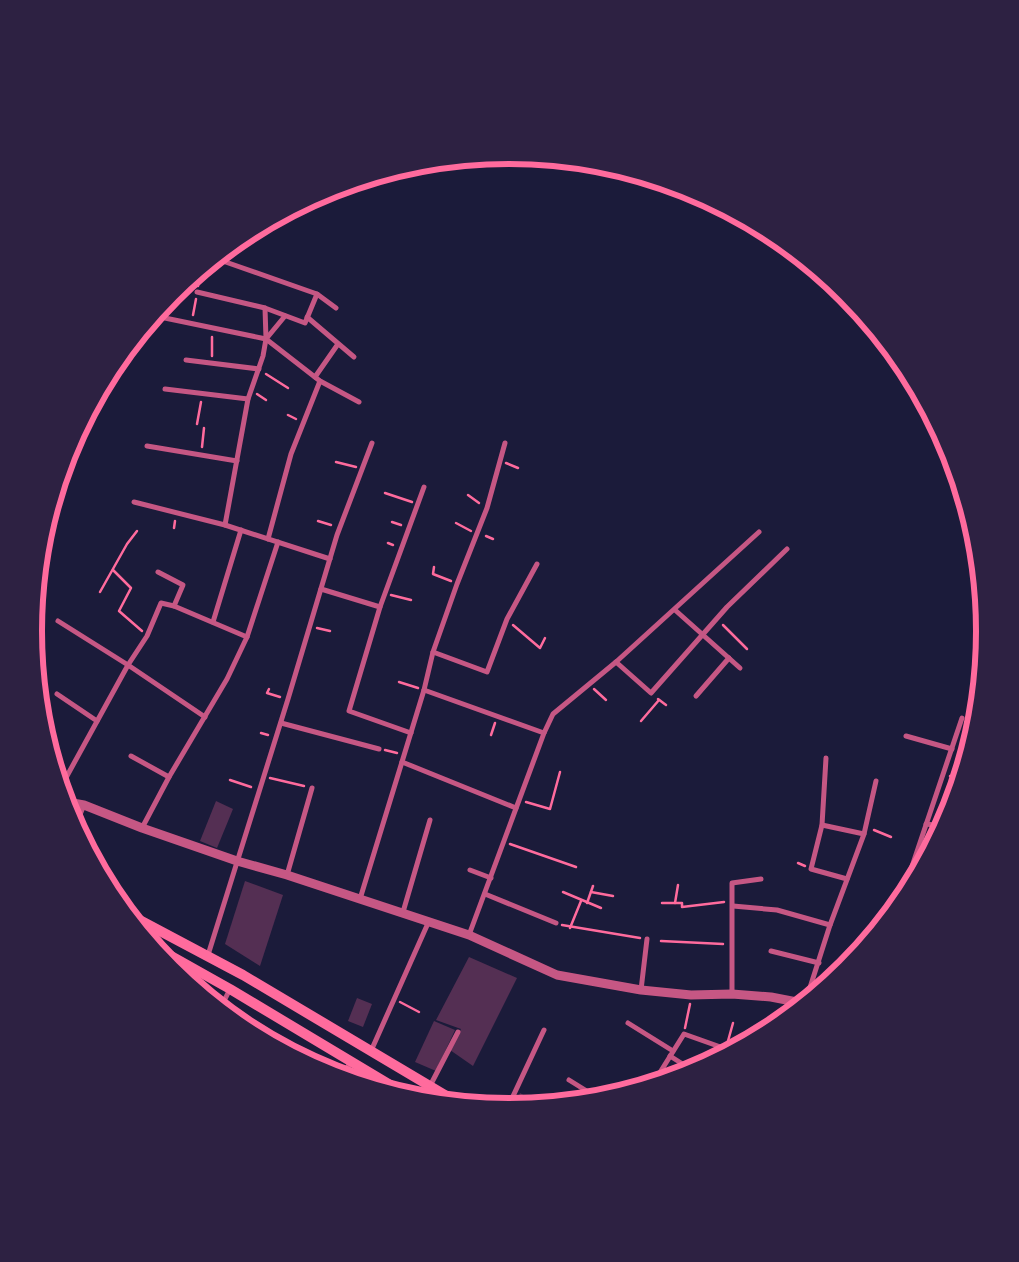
<svg xmlns="http://www.w3.org/2000/svg" width="1019" height="1262" font-family="'Times New Roman',serif">
<style>
.building{fill:#542f53}
.lines{fill:none;stroke-linecap:round;stroke-linejoin:round}
.path{stroke:#ff6b9d;stroke-width:2.5}
.minor{stroke:#c65784;stroke-width:5}
.tertiary{stroke:#c65784;stroke-width:9}
.secondary{stroke:#ff6b9d;stroke-width:10}
.rim{fill:none;stroke:#ff6b9d;stroke-width:6}
</style>
<rect width="100%" height="100%" fill="#1b1b3a"/>
<g class="building">
<polygon points="216,801 233,809 217,848 200,841"/>
<polygon points="245,881 283,895 260,966 225,944"/>
<polygon points="469,957 517,978 473,1066 450,1050 461,1029 436,1020"/>
<polygon points="357,998 372,1004 363,1027 348,1021"/>
<polygon points="434,1021 455,1030 436,1071 415,1062"/>
<polygon points="520,1093 539,1104 515,1106"/>
</g>
<g class="lines">
<g class="path">
<polyline points="198,286 200,272"/>
<polyline points="180,289 190,291"/>
<polyline points="193,315 196,299"/>
<polyline points="212,356 212,337"/>
<polyline points="266,374 288,388"/>
<polyline points="257,394 266,400"/>
<polyline points="288,415 296,419"/>
<polyline points="197,424 201,402"/>
<polyline points="202,447 204,428"/>
<polyline points="336,462 356,467"/>
<polyline points="506,463 518,468"/>
<polyline points="385,493 412,502"/>
<polyline points="468,495 479,503"/>
<polyline points="318,521 331,525"/>
<polyline points="392,522 401,525"/>
<polyline points="456,523 471,531"/>
<polyline points="174,528 175,521"/>
<polyline points="486,536 493,539"/>
<polyline points="388,543 393,545"/>
<polyline points="434,567 433,574 451,581"/>
<polyline points="113,570 131,588 119,611 142,631"/>
<polyline points="100,592 127,544 137,531"/>
<polyline points="391,595 411,600"/>
<polyline points="513,625 540,648 545,638"/>
<polyline points="723,625 747,649"/>
<polyline points="317,628 330,631"/>
<polyline points="399,682 418,688"/>
<polyline points="269,689 267,693 280,697"/>
<polyline points="594,689 606,700"/>
<polyline points="658,699 666,705"/>
<polyline points="641,721 659,700"/>
<polyline points="261,733 268,735"/>
<polyline points="491,735 495,723"/>
<polyline points="385,750 397,753"/>
<polyline points="950,776 959,781"/>
<polyline points="270,778 304,786"/>
<polyline points="230,780 251,787"/>
<polyline points="526,802 550,809 560,772"/>
<polyline points="874,830 891,837"/>
<polyline points="510,844 576,867"/>
<polyline points="798,863 805,866"/>
<polyline points="563,892 601,908"/>
<polyline points="591,892 613,896"/>
<polyline points="587,903 593,886"/>
<polyline points="662,903 682,903 682,907 724,902"/>
<polyline points="675,903 678,885"/>
<polyline points="562,925 640,938"/>
<polyline points="570,928 581,901"/>
<polyline points="661,941 723,944"/>
<polyline points="400,1002 419,1012"/>
<polyline points="685,1028 690,1004"/>
<polyline points="728,1041 733,1023"/>
</g>
<g class="minor">
<polyline points="217,259 317,294 336,308"/>
<polyline points="197,292 265,308 305,323 317,294"/>
<polyline points="160,317 266,339 320,381 359,402"/>
<polyline points="307,317 354,357"/>
<polyline points="266,339 285,316"/>
<polyline points="186,360 259,369"/>
<polyline points="315,377 338,344"/>
<polyline points="165,389 248,399"/>
<polyline points="147,446 237,461"/>
<polyline points="134,502 225,525 330,559"/>
<polyline points="225,525 248,399 263,356 266,339 265,308"/>
<polyline points="268,539 291,454 320,381"/>
<polyline points="158,572 183,585 174,606"/>
<polyline points="321,589 380,607"/>
<polyline points="675,610 740,668"/>
<polyline points="58,621 128,665 205,717"/>
<polyline points="213,622 241,530"/>
<polyline points="433,652 487,672 507,619 537,564"/>
<polyline points="616,662 651,693 727,607 787,549"/>
<polyline points="39,687 40,682"/>
<polyline points="424,690 544,733"/>
<polyline points="57,694 97,721"/>
<polyline points="696,696 729,658"/>
<polyline points="281,723 379,749"/>
<polyline points="411,733 349,711 380,607 424,487"/>
<polyline points="906,736 952,749"/>
<polyline points="131,756 169,777"/>
<polyline points="826,758 822,825 811,869 847,879"/>
<polyline points="402,762 516,808"/>
<polyline points="62,785 128,665 147,636 161,603 174,606 247,637"/>
<polyline points="76,824 84,805"/>
<polyline points="926,824 942,826"/>
<polyline points="822,825 864,834"/>
<polyline points="142,828 169,777 227,679 247,637 278,542"/>
<polyline points="470,870 491,878"/>
<polyline points="287,875 312,788"/>
<polyline points="485,894 556,923"/>
<polyline points="360,899 424,690 433,652 457,584 487,508 505,443"/>
<polyline points="900,902 962,718"/>
<polyline points="733,906 777,910 830,925"/>
<polyline points="403,912 430,820"/>
<polyline points="469,935 544,733 553,714 616,662 759,532"/>
<polyline points="771,951 819,963"/>
<polyline points="208,955 288,699 337,535 372,443"/>
<polyline points="641,990 647,939"/>
<polyline points="732,994 732,883 761,879"/>
<polyline points="806,1000 830,925 864,834 876,781"/>
<polyline points="221,1007 230,989"/>
<polyline points="628,1023 673,1051"/>
<polyline points="371,1051 429,921"/>
<polyline points="670,1056 692,1070"/>
<polyline points="343,1075 351,1061"/>
<polyline points="569,1080 598,1098"/>
<polyline points="654,1082 684,1034 729,1050"/>
<polyline points="430,1086 458,1032"/>
<polyline points="508,1107 544,1030"/>
</g>
<polyline class="tertiary" points="67,802 84,805 142,828 237,861 287,875 469,935 557,975 641,990 691,995 732,994 771,997 802,1003"/>
<g class="secondary">
<polyline points="130,915 243,975 455,1101"/>
<polyline points="157,948 230,989 407,1095"/>
</g>
</g>
<path d="M0 0H1019V1262H0ZM42 631a467 467 0 1 1 934 0a467 467 0 1 1-934 0Z" fill="#2d2142" fill-rule="evenodd"/>
<path class="rim" d="M42 631a467 467 0 1 1 934 0a467 467 0 1 1-934 0Z"/>
</svg>
